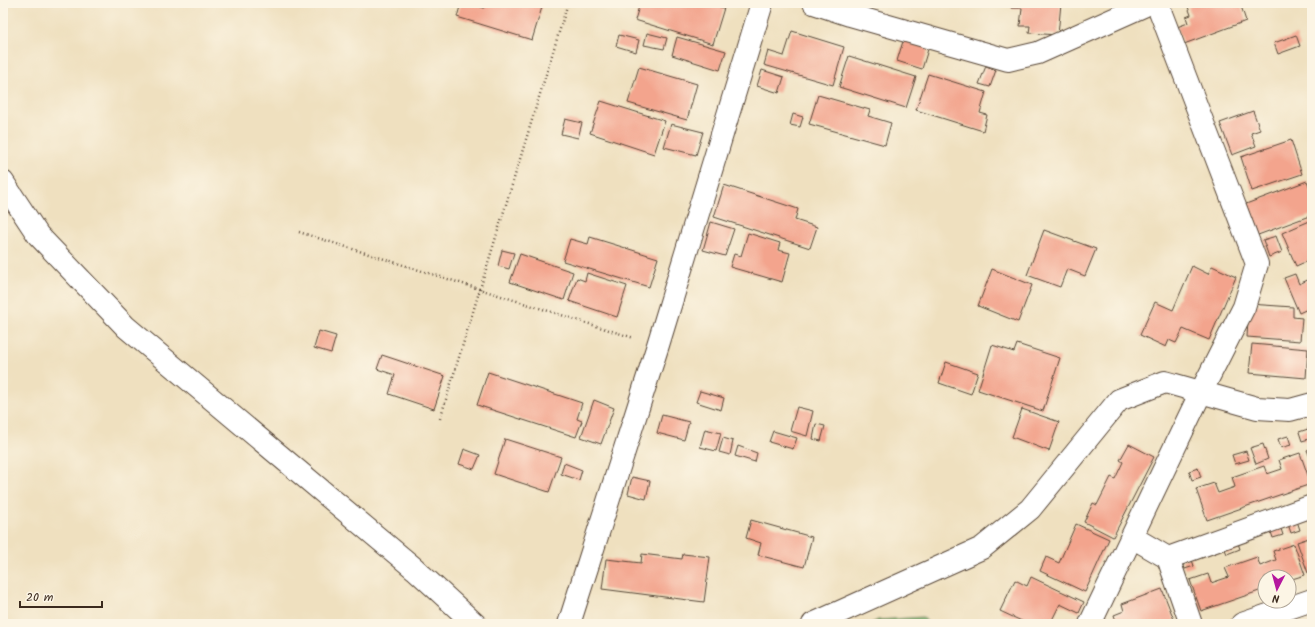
<svg xmlns="http://www.w3.org/2000/svg" width="1315" height="627" font-family="Kalam,sans-serif">
<style>
.forest{fill:#76ad6b;stroke:#586c44}
.building{fill:#f3a48d}
.lines{fill:none;stroke-linecap:round;stroke-linejoin:round}
.minor-casing{stroke:#564536;stroke-width:24}
.path{stroke:#564536;stroke-width:2.5;stroke-dasharray:1 3;stroke-linecap:butt}
.minor{stroke:#fff;stroke-width:22}
</style>
<rect width="100%" height="100%" fill="#fcf5e5"/>
<filter id="ink" filterUnits="userSpaceOnUse"><feTurbulence type="fractalNoise" baseFrequency=".025" numOctaves="2"/><feDisplacementMap in="SourceGraphic" scale="8" xChannelSelector="R" yChannelSelector="G"/><feConvolveMatrix kernelMatrix="1 2 1 2 8 2 1 2 1" color-interpolation-filters="sRGB"/></filter>
<filter id="wash" filterUnits="userSpaceOnUse"><feTurbulence type="fractalNoise" baseFrequency=".012" numOctaves="4" result="noise"/><feDisplacementMap in="SourceGraphic" scale="16" xChannelSelector="R" yChannelSelector="G"/><feGaussianBlur stdDeviation="0.9" result="paint"/><feColorMatrix in="noise" values="0 0 0 0 0 0 0 0 0 0 0 0 0 0 0 0 0 1.4 0 .05"/><feComposite in="paint" operator="in"/></filter>
<g filter="url(#wash)">
<rect width="100%" height="100%" fill="#efe0bf"/>
<polygon class="forest" points="923,617 929,624 870,624 878,620"/>
<g id="blocks">
<g class="building">
<polygon points="461,3 469,3 484,8 485,3 543,4 532,40 457,17"/>
<polygon points="640,3 650,3 658,6 659,3 706,3 724,8 713,44 635,20"/>
<polygon points="1012,3 1061,3 1058,35 1029,33 1030,26 1020,26 1022,8 1011,8"/>
<polygon points="1197,3 1240,3 1246,21 1184,44 1177,27 1188,23 1186,17 1191,15 1188,7"/>
<polygon points="792,31 844,47 833,85 764,65 768,51 784,56"/>
<polygon points="647,33 667,38 664,49 644,45"/>
<polygon points="619,35 639,40 636,52 616,46"/>
<polygon points="1296,35 1300,46 1278,54 1274,43"/>
<polygon points="677,37 726,51 720,70 672,55"/>
<polygon points="904,38 929,46 922,69 897,61"/>
<polygon points="849,56 916,77 906,108 839,87"/>
<polygon points="986,66 996,70 990,87 979,84"/>
<polygon points="639,67 697,84 687,120 628,103"/>
<polygon points="762,70 784,77 779,93 757,86"/>
<polygon points="928,74 986,92 980,113 987,115 983,131 916,110"/>
<polygon points="818,95 870,110 868,116 891,123 885,145 809,124"/>
<polygon points="601,101 665,121 654,154 590,133"/>
<polygon points="1253,111 1260,130 1251,133 1256,146 1232,155 1220,123"/>
<polygon points="793,114 803,117 800,127 790,125"/>
<polygon points="565,119 582,123 578,138 561,134"/>
<polygon points="671,124 703,132 696,155 664,147"/>
<polygon points="1291,140 1302,174 1252,191 1241,157"/>
<polygon points="1307,181 1312,193 1312,215 1258,235 1246,204"/>
<polygon points="724,185 798,209 795,220 817,227 810,248 714,217"/>
<polygon points="1312,220 1312,259 1296,266 1282,233"/>
<polygon points="711,222 734,229 725,256 703,250"/>
<polygon points="1044,230 1096,249 1085,276 1067,269 1060,287 1027,275"/>
<polygon points="748,233 780,243 778,250 790,253 782,282 730,267 734,254 741,256"/>
<polygon points="1276,236 1282,252 1269,257 1263,240"/>
<polygon points="590,237 658,258 649,287 563,261 570,239 588,244"/>
<polygon points="502,250 514,253 509,269 498,266"/>
<polygon points="520,254 573,272 564,300 510,282"/>
<polygon points="1192,266 1208,274 1212,266 1236,277 1209,340 1183,329 1176,343 1169,340 1166,347 1140,335 1155,302 1173,310"/>
<polygon points="992,269 1032,285 1018,322 978,306"/>
<polygon points="587,273 627,286 617,317 569,301 577,278 585,281"/>
<polygon points="1295,274 1299,284 1312,278 1312,307 1299,313 1284,278"/>
<polygon points="1249,304 1293,307 1293,317 1302,318 1300,341 1247,337"/>
<polygon points="319,331 336,336 331,353 314,348"/>
<polygon points="1017,344 1060,358 1043,411 978,390 992,345 1014,352"/>
<polygon points="1252,344 1308,349 1306,378 1249,373"/>
<polygon points="382,355 445,376 434,409 389,394 395,375 377,369"/>
<polygon points="946,362 978,373 971,394 939,383"/>
<polygon points="488,372 582,403 577,419 582,421 576,437 477,405"/>
<polygon points="700,391 724,398 721,410 696,402"/>
<polygon points="594,400 614,408 601,444 581,437"/>
<polygon points="797,407 813,411 807,436 790,431"/>
<polygon points="1022,409 1059,422 1049,451 1012,437"/>
<polygon points="662,415 689,422 684,440 657,433"/>
<polygon points="816,424 825,426 821,441 813,439"/>
<polygon points="705,429 721,433 716,451 700,447"/>
<polygon points="1308,429 1312,438 1302,441 1299,432"/>
<polygon points="773,431 797,438 793,449 769,442"/>
<polygon points="1288,436 1291,445 1281,448 1278,439"/>
<polygon points="723,438 733,441 730,455 719,452"/>
<polygon points="505,439 561,457 549,492 494,474"/>
<polygon points="1129,444 1154,457 1113,537 1084,522 1093,503 1097,505 1111,477 1115,479 1123,462 1120,460"/>
<polygon points="1263,444 1268,459 1256,464 1250,448"/>
<polygon points="738,446 757,453 755,462 735,456"/>
<polygon points="1312,448 1312,462 1307,450"/>
<polygon points="464,449 480,455 474,469 459,464"/>
<polygon points="1246,451 1249,460 1235,464 1232,455"/>
<polygon points="1300,453 1311,484 1207,520 1196,489 1214,483 1218,493 1235,487 1232,477 1264,466 1267,474 1282,469 1279,460"/>
<polygon points="564,463 582,470 579,480 561,474"/>
<polygon points="1198,468 1201,477 1192,480 1189,471"/>
<polygon points="632,477 650,481 646,499 628,494"/>
<polygon points="751,520 812,537 804,567 758,555 761,543 746,538"/>
<polygon points="1297,521 1300,530 1291,533 1288,524"/>
<polygon points="1076,524 1109,539 1085,592 1040,571 1046,557 1059,563"/>
<polygon points="1280,526 1283,535 1273,538 1270,529"/>
<polygon points="1312,537 1312,572 1308,573 1297,542"/>
<polygon points="1237,540 1240,549 1227,554 1223,545"/>
<polygon points="1294,544 1305,575 1289,580 1289,577 1265,577 1265,589 1201,611 1190,580 1208,574 1211,583 1229,577 1225,568 1257,557 1260,566 1276,560 1273,551"/>
<polygon points="642,554 682,559 683,554 710,557 704,602 602,589 606,559 641,563"/>
<polygon points="1191,557 1194,566 1185,569 1182,560"/>
<polygon points="1031,577 1084,602 1079,613 1060,604 1050,624 1028,624 1000,611 1015,580 1027,586"/>
<polygon points="1162,589 1175,622 1170,624 1117,624 1114,615 1124,611 1122,604"/>
</g>
</g>
</g>
<g filter="url(#ink)">
<use href="#blocks" fill-opacity="0" stroke="#564536" stroke-width="1"/>
<g class="lines">
<defs>
<g id="minor">
<polyline points="814,3 850,15 1008,60 1038,53 1150,3"/>
<polyline points="3,182 38,235 126,327 415,569 475,624"/>
<polyline points="1132,537 1168,558 1191,624"/>
<polyline points="1168,558 1312,506"/>
<polyline points="569,624 658,345 762,3"/>
<polyline points="813,624 982,548 1030,509 1119,400 1165,382 1257,408 1290,410 1312,404"/>
<polyline points="1090,624 1201,392 1244,307 1257,264 1157,3"/>
<polyline points="1242,624 1312,600"/>
</g>
</defs>
<use href="#minor" class="minor-casing"/>
<g class="path">
<polyline points="299,232 634,338"/>
<polyline points="440,419 568,3"/>
</g>
<use href="#minor" class="minor"/>
</g>
</g>
<rect width="1315" height="627" fill="none" stroke="#fcf5e5" stroke-width="16"/>
<g transform="translate(1277 589) rotate(186)"><circle r="19" fill="#fcf5e5" stroke="#afa495"/>
<path d="M0-3L7 15L0 10L-7 15Z" fill="#b5179e"/>
<text y="-6" font-size="11" font-weight="bold" text-anchor="middle" fill="#3b2a1e">N</text>
</g>
<path d="M20 601v6h82v-6" fill="none" stroke="#3b2a1e" stroke-width="2"/>
<text x="26" y="601" font-size="12" fill="#3b2a1e" stroke="#fcf5e5" stroke-width="3" paint-order="stroke">20 m</text>
</svg>
